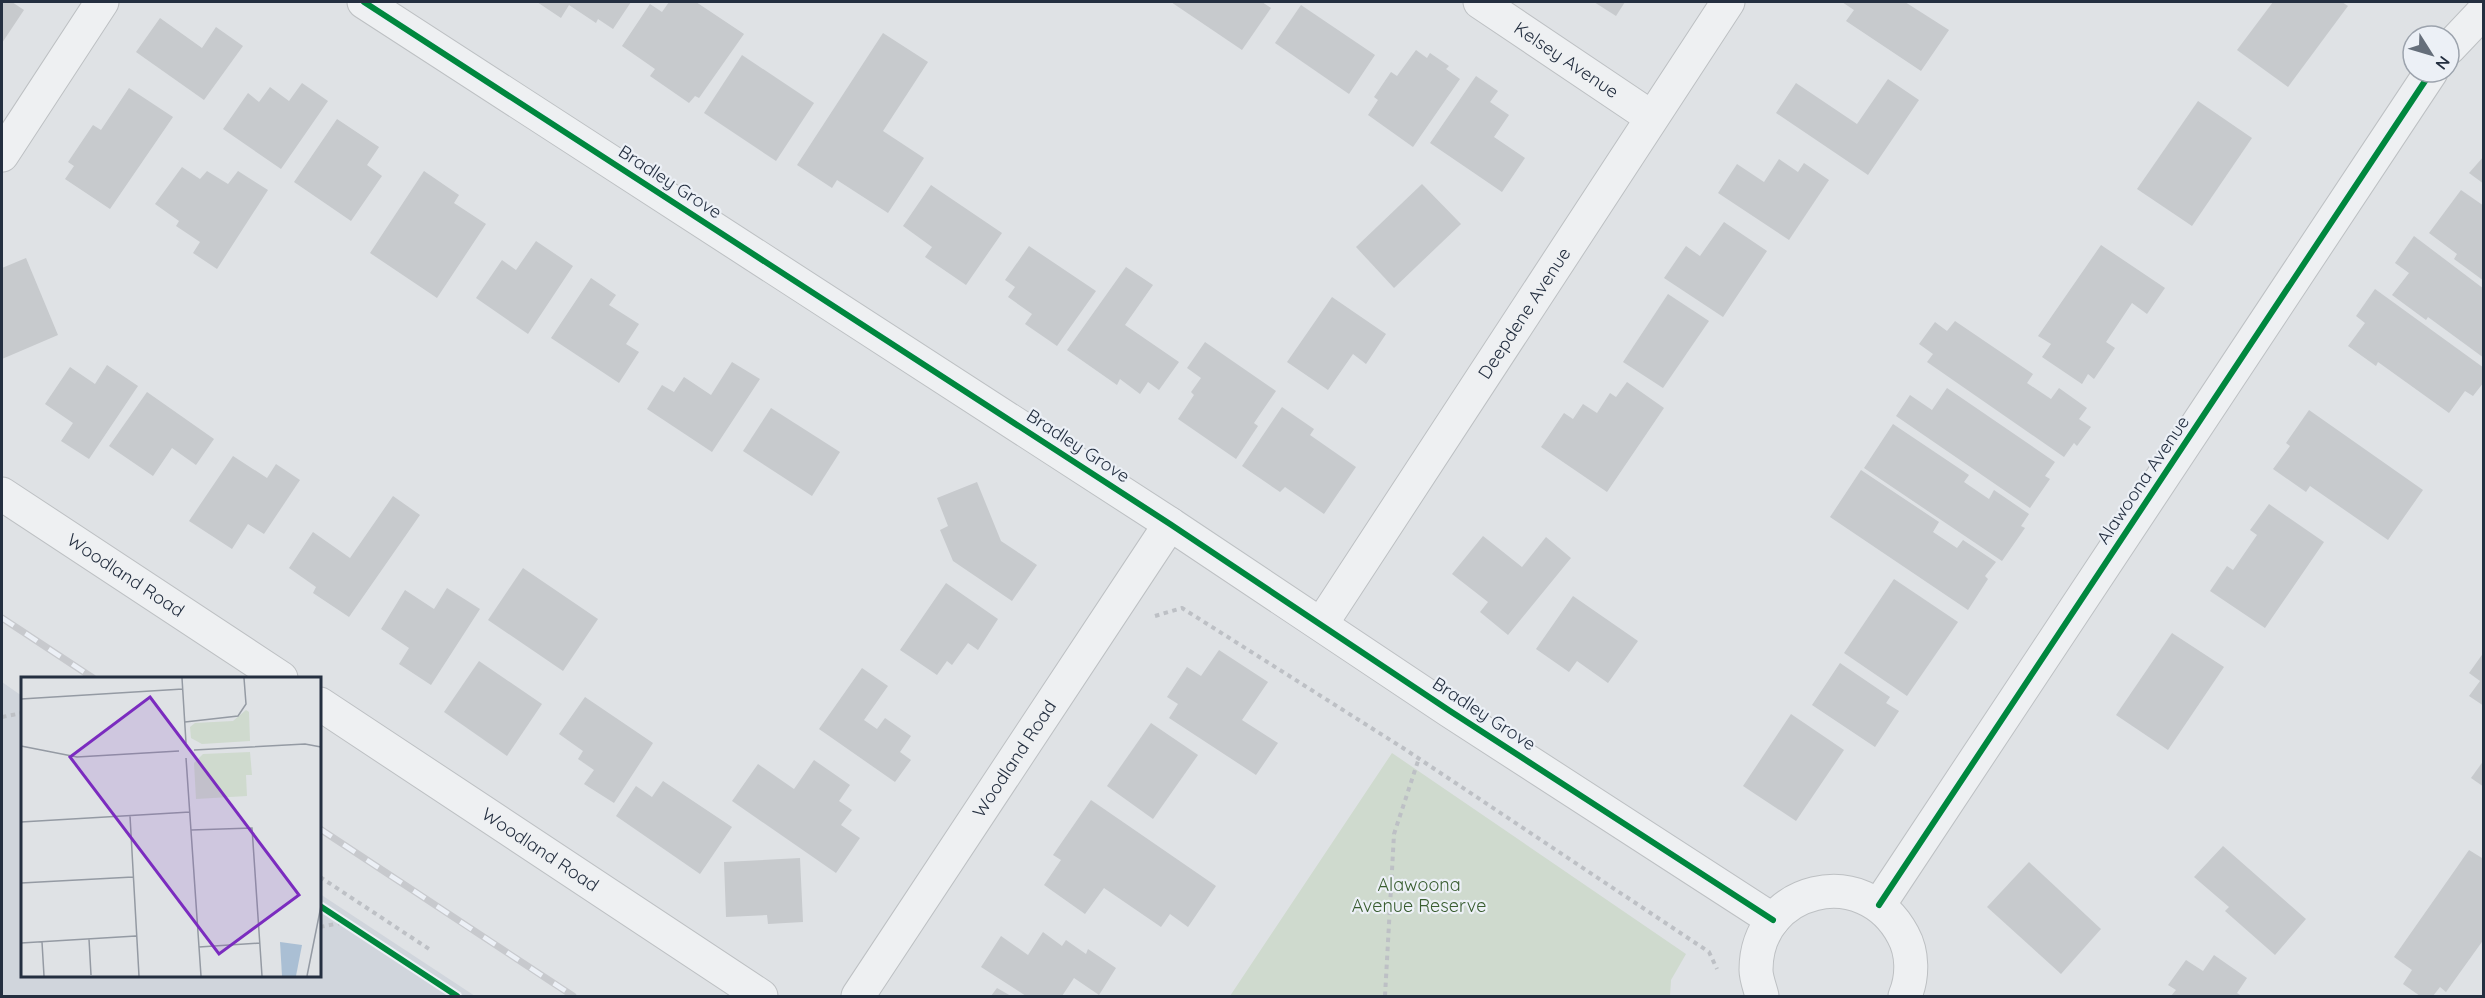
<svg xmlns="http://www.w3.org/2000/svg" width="2485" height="998" font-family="Quicksand,sans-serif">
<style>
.built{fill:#d0d5dc}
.green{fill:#cfdace}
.building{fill:#c7cacd}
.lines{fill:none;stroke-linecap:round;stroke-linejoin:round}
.minor-casing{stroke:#bdc0c3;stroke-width:35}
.path{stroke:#bdc0c5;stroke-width:4;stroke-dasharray:4.5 4.5;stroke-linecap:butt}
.minor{stroke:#eef0f2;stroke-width:33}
.rail-casing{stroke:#c7c9cd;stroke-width:7}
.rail{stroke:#ecf0f6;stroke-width:4.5;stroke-dasharray:14;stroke-linecap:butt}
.cycleway-casing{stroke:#ecf0f6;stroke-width:10}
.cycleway{stroke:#00873e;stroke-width:6}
.labels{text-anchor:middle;stroke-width:4.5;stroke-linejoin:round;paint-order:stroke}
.street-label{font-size:18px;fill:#242f40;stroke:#ecf0f6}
.park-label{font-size:18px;fill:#395d30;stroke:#ecf0f6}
.inset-road{fill:none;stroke:#949aa3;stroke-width:1.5}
.view{fill:#7b2cbf;fill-opacity:0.15;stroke:#7b2cbf;stroke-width:3}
.inset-edge{fill:none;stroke:#242f40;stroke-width:3}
</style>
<rect width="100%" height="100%" fill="#dfe2e5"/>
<polygon class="built" points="2,682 22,696 22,976 320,976 320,894 475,996 2,996"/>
<polygon class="green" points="1392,753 1686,954 1671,980 1670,996 1230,996"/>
<g class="building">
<polygon points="2,2 12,2 24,10 2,43"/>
<polygon points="537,2 631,2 613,29 598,19 596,23 569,5 561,18"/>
<polygon points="669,2 696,2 744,34 699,98 695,96 689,103 650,76 655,69 622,46 650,4 662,12"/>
<polygon points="1171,2 1262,2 1271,8 1242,50"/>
<polygon points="1594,2 1625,2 1616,16"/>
<polygon points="1842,2 1905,2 1949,30 1921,71 1846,21 1854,10"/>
<polygon points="2273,2 2342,2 2348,6 2288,87 2237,50"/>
<polygon points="1301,5 1375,55 1349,94 1275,43"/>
<polygon points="160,18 202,48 216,27 243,46 204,100 136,52"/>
<polygon points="883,33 928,62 883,131 924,158 888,213 837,180 832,188 797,165"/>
<polygon points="1416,50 1427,58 1430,53 1449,66 1446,69 1460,79 1413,147 1368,115 1378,100 1374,97 1391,72 1397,76"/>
<polygon points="742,55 814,103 776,161 704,113"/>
<polygon points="1476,76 1498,91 1490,102 1509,115 1494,137 1525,158 1502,192 1430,143"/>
<polygon points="1888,79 1919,100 1868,175 1776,113 1796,83 1857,124"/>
<polygon points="302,83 328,101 281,169 223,129 248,93 259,102 270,87 289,101"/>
<polygon points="129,88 173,117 110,209 65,179 74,166 68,162 93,125 101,130"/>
<polygon points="2198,101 2252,138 2192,226 2137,189"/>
<polygon points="337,119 379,147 367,165 382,176 351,221 294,182"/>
<polygon points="2484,156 2484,184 2469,173"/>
<polygon points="1779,159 1798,172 1804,163 1829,180 1789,240 1718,193 1737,164 1764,182"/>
<polygon points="182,167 200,179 207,171 228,184 238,171 268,190 217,269 193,253 200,242 176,226 179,221 155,204"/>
<polygon points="424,171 459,195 454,203 486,224 437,298 370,253"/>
<polygon points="1422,184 1461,224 1394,288 1356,247"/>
<polygon points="931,185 1002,233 966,285 925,257 932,247 903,226"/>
<polygon points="2461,190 2484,206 2484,281 2454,259 2457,254 2429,233"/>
<polygon points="1724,222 1767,251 1723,317 1664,278 1686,246 1700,256"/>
<polygon points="2414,236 2484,289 2484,358 2428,317 2426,320 2392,295 2409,273 2395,263"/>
<polygon points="536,241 573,266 528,334 476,298 502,260 516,270"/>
<polygon points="2101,245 2165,288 2147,314 2132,303 2106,342 2115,348 2094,379 2088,374 2082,384 2042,357 2051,344 2038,336"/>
<polygon points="1029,246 1096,291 1057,346 1025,324 1032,314 1008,297 1015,287 1005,280"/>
<polygon points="26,258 58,335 2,359 2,268"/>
<polygon points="1126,267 1153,285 1125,325 1179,362 1159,390 1148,382 1140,394 1120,379 1117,385 1067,350"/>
<polygon points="591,278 616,295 609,305 639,324 626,344 639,352 619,383 551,338"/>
<polygon points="2375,289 2484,368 2484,382 2473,396 2465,391 2449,413 2378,362 2376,366 2348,346 2365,323 2356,316"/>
<polygon points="1668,294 1709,321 1663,388 1623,362"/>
<polygon points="1332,297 1386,334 1366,364 1353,354 1328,390 1287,362"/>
<polygon points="1955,321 2033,374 2027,383 2051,399 2059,388 2087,408 2079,419 2091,427 2077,446 2074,443 2064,457 1927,362 1933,354 1919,344 1935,322 1947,331"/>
<polygon points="1205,342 1276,391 1254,423 1258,426 1236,459 1178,419 1194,395 1191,392 1201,378 1187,368"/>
<polygon points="732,362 760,379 712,452 647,409 662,385 674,392 684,377 711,395"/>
<polygon points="107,365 138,386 89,459 61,441 73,423 45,404 70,367 95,384"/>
<polygon points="1627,382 1664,408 1607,492 1541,447 1564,413 1573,419 1583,404 1597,413 1610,393 1616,397"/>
<polygon points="1947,388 2055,462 2045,476 2050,479 2030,508 1896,416 1910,395 1932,410"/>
<polygon points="147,392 214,439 196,465 172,448 153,476 109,446"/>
<polygon points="1282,407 1314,429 1310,435 1356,467 1324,514 1285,487 1280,492 1242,466"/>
<polygon points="771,408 840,452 812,496 743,451"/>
<polygon points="2309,410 2423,490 2388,540 2310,486 2306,492 2273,469 2290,446 2286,443"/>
<polygon points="1893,424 1969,475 1964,482 1989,499 1994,490 2029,514 2021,526 2025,528 2002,561 1864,468"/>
<polygon points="233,456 267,478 276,464 300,480 264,534 248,524 232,549 189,521"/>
<polygon points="1861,470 1939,522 1933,532 1957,548 1963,540 1996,562 1985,576 1988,579 1968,610 1830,517"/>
<polygon points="977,482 1001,541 1037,565 1012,601 953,561 940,530 948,526 937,498"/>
<polygon points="393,496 420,515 349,617 313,593 316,587 289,568 313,532 350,558"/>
<polygon points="2269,504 2324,542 2265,628 2210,591 2227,566 2233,570 2257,535 2250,530"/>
<polygon points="1483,536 1522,567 1546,537 1571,558 1508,635 1480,612 1488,602 1452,574"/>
<polygon points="523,568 598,619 563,671 488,620"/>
<polygon points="1894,579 1958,622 1907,696 1844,653"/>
<polygon points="946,583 998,619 978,650 968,643 952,665 947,661 937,675 900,650"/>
<polygon points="447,588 480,609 431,685 399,664 409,648 381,629 405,590 434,609"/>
<polygon points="1573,596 1638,641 1608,683 1577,661 1569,672 1536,649"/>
<polygon points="2172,633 2224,667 2168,750 2116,715"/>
<polygon points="1219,650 1268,682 1242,720 1278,743 1256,775 1169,718 1178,704 1167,697 1187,667 1201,676"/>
<polygon points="2484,652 2484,706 2469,696 2480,681 2469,673"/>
<polygon points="479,661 542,704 507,756 444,712"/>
<polygon points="1840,663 1890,697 1886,703 1899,711 1875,747 1812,705"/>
<polygon points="862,668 888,686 864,720 877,729 885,718 911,736 900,752 911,760 895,782 819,729"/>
<polygon points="585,697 653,743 614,803 584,784 594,770 578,759 583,751 559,734"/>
<polygon points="1791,714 1844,750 1796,821 1743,786"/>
<polygon points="1151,723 1198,755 1153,819 1107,786"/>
<polygon points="814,760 850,785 839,801 852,810 841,825 860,838 836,873 732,801 758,764 794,789"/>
<polygon points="2484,760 2484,787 2471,778"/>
<polygon points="663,781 732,827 700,874 616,816 636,786 652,797"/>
<polygon points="1091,800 1216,886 1188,927 1170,914 1161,927 1104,888 1085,914 1044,885 1061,860 1053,855"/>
<polygon points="2223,846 2306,919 2275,955 2225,911 2229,907 2194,877"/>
<polygon points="2469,850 2482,858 2484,856 2484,939 2446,992 2440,987 2433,996 2420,996 2403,984 2412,970 2394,957"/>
<polygon points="800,858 803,922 768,924 767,915 726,917 724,862"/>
<polygon points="2029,862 2101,929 2061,974 1987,907"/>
<polygon points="1043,932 1062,946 1066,940 1086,954 1088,949 1116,968 1099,995 1074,978 1062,996 1026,996 981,967 1001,936 1028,955"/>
<polygon points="2214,955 2247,978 2237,993 2242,996 2171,996 2176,990 2168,985 2186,960 2203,971"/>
<polygon points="997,988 1011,996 991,996"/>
</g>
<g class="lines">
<defs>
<g id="minor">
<polyline points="364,2 1170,524 1450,711 1773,920"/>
<path id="s1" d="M1480,2L1651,117"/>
<polyline points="2449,48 2484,11"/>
<polyline points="2,155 102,2"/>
<path id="s2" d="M2,494L281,678"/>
<path id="s3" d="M1322,623L1728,2"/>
<path id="s4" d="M320,704L761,996"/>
<polyline points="1879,905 2431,72"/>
<path id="s5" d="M858,996L1170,524"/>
<path d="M1762,996C1760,988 1756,978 1756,970C1756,887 1864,861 1903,935C1913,953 1913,977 1905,996"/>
</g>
</defs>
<use href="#minor" class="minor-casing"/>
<g class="path">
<polyline points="1155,616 1182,608 1403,748 1709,952 1717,969"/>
<polyline points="2,717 22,713"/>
<polyline points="320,877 429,949"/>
<polyline points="320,927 345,922"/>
<polyline points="1385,996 1394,834 1419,758"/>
</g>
<use href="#minor" class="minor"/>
<defs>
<g id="rail">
<polyline points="2,618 93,678"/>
<polyline points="320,829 573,996"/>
</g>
</defs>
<use href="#rail" class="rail-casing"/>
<use href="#rail" class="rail"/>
<defs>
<g id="cycleway">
<polyline points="364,2 1170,524 1450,711 1773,920"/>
<polyline points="1879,905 2431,72"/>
<polyline points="320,906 457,996"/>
</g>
</defs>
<use href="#cycleway" class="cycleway-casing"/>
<use href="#cycleway" class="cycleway"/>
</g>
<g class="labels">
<g class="street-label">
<text dy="6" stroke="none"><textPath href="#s1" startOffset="104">Kelsey Avenue</textPath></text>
<text transform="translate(670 182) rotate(33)" y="6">Bradley Grove</text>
<text dy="6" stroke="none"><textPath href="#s3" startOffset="370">Deepdene Avenue</textPath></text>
<text transform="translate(1078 446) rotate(33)" y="6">Bradley Grove</text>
<text transform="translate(2143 480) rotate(-56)" y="6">Alawoona Avenue</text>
<text dy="6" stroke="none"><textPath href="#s2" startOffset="148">Woodland Road</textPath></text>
<text transform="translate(1484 714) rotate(33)" y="6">Bradley Grove</text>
<text dy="6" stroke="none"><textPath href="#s5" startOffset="284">Woodland Road</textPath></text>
<text dy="6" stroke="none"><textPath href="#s4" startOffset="264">Woodland Road</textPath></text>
</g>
<g class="park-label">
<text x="1419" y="891">Alawoona<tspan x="1419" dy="21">Avenue Reserve</tspan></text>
</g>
</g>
<g transform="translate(21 677)">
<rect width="300" height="300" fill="#dfe2e5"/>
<path d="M225,33L228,35L229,64L181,67L170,61L169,50L174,46L212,44ZM229,75L231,98H225L226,119L175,122L173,86L182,77Z" fill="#cfdace"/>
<path d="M259,265L281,268L275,299H261Z" fill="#aabfd4"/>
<path class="inset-road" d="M161,1L165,66M0,22L162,12M164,45L217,39L225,27L223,1M0,69L56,80L158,74M173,73L284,67L300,70M165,81L180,299M109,139L118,299M0,145L169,135M170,153L231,151L241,299M0,206L112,200M68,262L70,298M21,265L23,299M0,266L115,259M178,270L239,266M286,299L300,229"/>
<path class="view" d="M129,20L278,218L198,277L49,80Z"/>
<rect width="300" height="300" class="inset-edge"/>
</g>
<rect width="2485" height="998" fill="none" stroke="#242f40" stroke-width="6"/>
<g transform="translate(2431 54) rotate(127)"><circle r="28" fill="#ecf0f6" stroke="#9ca3ad" stroke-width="1.5"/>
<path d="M0-4.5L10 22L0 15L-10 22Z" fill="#656e7a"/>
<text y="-9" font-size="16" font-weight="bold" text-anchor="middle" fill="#242f40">N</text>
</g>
</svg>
